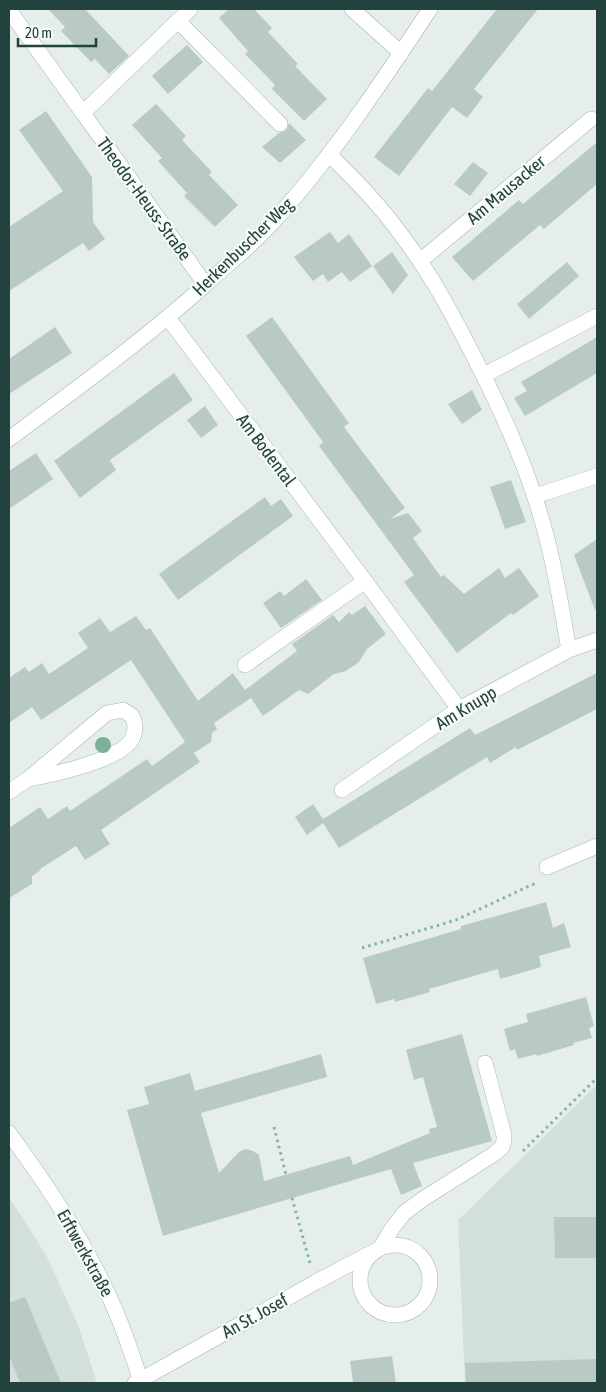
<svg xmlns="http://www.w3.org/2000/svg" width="606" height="1392" font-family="'Asap Condensed',sans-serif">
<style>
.built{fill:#d2dfda}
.building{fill:#b9cac5}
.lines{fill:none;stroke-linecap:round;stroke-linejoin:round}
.minor-casing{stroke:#a7b7b3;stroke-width:16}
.path{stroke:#83b4aa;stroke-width:3;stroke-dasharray:2.5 4;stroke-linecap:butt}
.minor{stroke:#fff;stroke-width:15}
.tree{fill:#7eaf97}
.labels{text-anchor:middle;stroke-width:4.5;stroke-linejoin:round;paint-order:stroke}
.street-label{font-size:18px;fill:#22423d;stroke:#f6faf9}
</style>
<rect width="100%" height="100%" fill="#e5eeeb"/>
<g class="built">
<polygon points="597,1085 597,1383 465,1383 458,1220"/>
<polygon points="9,1197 46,1255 78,1325 97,1383 9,1383"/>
</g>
<g class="building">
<polygon points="48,9 85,9 129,56 109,74 95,59 91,62 61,31 65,27"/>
<polygon points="229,9 254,9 272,28 268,32 298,64 295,66 327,99 304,121 272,89 275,85 245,54 248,51 219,18"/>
<polygon points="497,9 538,9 474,89 483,97 467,118 452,107 399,176 374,157 428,88 432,91"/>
<polygon points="187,45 203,62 168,94 152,76"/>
<polygon points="156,104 186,136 182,140 212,172 209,175 238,205 215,227 184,196 187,193 158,161 162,158 132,125"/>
<polygon points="46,111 92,177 93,222 105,239 89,251 83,243 9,291 9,227 63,191 19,130"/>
<polygon points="289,123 306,140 280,163 262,147 279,133 286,131"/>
<polygon points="597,142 597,184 544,229 540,225 473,281 452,257 519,200 523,204"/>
<polygon points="473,162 488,173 470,196 454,184"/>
<polygon points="330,232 338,243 349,234 372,266 350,282 342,272 328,282 323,274 313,281 294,257"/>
<polygon points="392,252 408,275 393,294 373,266"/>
<polygon points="567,262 579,276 529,319 517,304"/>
<polygon points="272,317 349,423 344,427 405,508 390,519 408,513 422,531 413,538 441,577 444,575 464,594 499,568 505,578 519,568 539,596 513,615 511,613 457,653 404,582 414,575 319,446 323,442 246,336"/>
<polygon points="55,327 72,353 9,394 9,359"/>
<polygon points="597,337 597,373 525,416 514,398 527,391 521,382"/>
<polygon points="174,373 193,400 110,460 116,470 80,498 54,461"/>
<polygon points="472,390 482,410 462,424 448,404"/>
<polygon points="205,406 218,425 201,438 187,420"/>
<polygon points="36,453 53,479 9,509 9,471"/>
<polygon points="511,480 526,522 505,529 490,487"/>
<polygon points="265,497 271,506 281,499 293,516 178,600 159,574"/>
<polygon points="597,539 597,610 595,610 574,555"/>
<polygon points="306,579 322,600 281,628 263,603 280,591 284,596"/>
<polygon points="365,606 386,634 367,649 359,662 346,671 334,674 308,694 299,690 263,716 251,698 214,723 217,729 212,733 211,742 194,753 200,762 101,830 110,844 85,860 76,846 40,869 41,870 32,876 32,884 9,898 9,828 40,807 48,819 67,806 70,811 147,759 152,766 185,742 131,660 41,720 32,707 9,723 9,678 25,667 29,672 42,663 49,674 88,648 78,633 100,618 110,632 136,616 146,630 150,628 198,701 233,673 245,690 297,651 292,644 333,615 339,622 349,612 352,615"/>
<polygon points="597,673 597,709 517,750 516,747 490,763 487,757 339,848 323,823 307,835 295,817 313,804 323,819 470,728 475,735"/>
<polygon points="546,902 553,928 564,923 571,947 539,956 541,967 500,979 498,969 429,989 430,992 395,1002 394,999 376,1004 363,958 461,929 461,926"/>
<polygon points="586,997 594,1026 589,1028 592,1038 573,1043 574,1045 537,1056 536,1054 518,1059 515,1049 510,1051 504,1029 528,1022 526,1014"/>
<polygon points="462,1034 492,1141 413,1163 422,1186 401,1195 391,1169 163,1236 127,1110 149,1104 144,1087 190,1073 195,1091 321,1054 327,1077 201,1113 219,1173 239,1152 246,1149 253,1151 259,1155 264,1181 350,1156 353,1165 430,1133 429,1129 437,1127 423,1077 414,1080 406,1050"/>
<polygon points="554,1217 597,1217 597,1258 555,1258"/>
<polygon points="25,1297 61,1383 20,1383 9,1355 9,1303"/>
<polygon points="392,1356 396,1383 353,1383 350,1361"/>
<polygon points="597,1359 597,1383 466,1383 465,1363"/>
</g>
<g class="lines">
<defs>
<g id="minor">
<polyline points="190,9 83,113 205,284"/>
<polyline points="352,9 401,53"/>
<polyline points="9,10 83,113"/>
<polyline points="178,21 280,124"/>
<path d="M329,154C355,180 381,206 402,236C429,271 450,310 470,349C501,409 529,470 546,535C556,572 562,611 569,650"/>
<polyline points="420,261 591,119"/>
<polyline points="168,318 365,581 459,709"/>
<polyline points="484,375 597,316"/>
<path d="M9,439C76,389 144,340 206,284C228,264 252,245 273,222C332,157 382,82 430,9"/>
<polyline points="535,496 597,476"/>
<polyline points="245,665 365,581"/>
<polyline points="342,790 459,709 569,650 597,640"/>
<path d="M9,792L28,779L107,713L123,710L132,716C136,724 136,734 130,742C115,761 52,775 28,779"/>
<polyline points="547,867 597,846"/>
<path d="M9,1133C57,1199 101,1266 128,1343C132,1356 138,1370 141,1383"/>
<circle cx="395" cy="1280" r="35"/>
<polyline points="381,1247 391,1230 404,1213 423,1199 494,1154 502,1147 504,1141 504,1135 485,1063"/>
<polyline points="135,1383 316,1282 371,1253"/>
</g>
</defs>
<use href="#minor" class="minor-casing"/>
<g class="path">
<polyline points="362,948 456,920 536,883"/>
<polyline points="274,1127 286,1175"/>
<polyline points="523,1151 597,1078"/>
<polyline points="292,1198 310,1263"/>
</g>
<use href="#minor" class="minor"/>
</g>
<circle class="tree" cx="103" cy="745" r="8"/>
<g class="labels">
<g class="street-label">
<text transform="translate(506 190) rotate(-40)" y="6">Am Mausacker</text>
<text transform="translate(144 199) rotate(54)" y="6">Theodor-Heuss-Straße</text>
<text transform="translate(243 247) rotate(-44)" y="6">Herkenbuscher Weg</text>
<text transform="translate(266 450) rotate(53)" y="6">Am Bodental</text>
<text transform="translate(466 708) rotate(-31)" y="6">Am Knupp</text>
<text transform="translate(85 1253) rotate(61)" y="6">Erftwerkstraße</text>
<text transform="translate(255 1316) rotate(-29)" y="6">An St. Josef</text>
</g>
</g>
<rect width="606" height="1392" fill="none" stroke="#22423d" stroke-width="20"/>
<path d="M18 38v8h78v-8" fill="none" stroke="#22423d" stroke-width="2.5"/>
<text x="25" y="38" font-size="15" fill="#22423d" stroke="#f6faf9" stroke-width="4" paint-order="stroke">20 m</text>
</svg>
